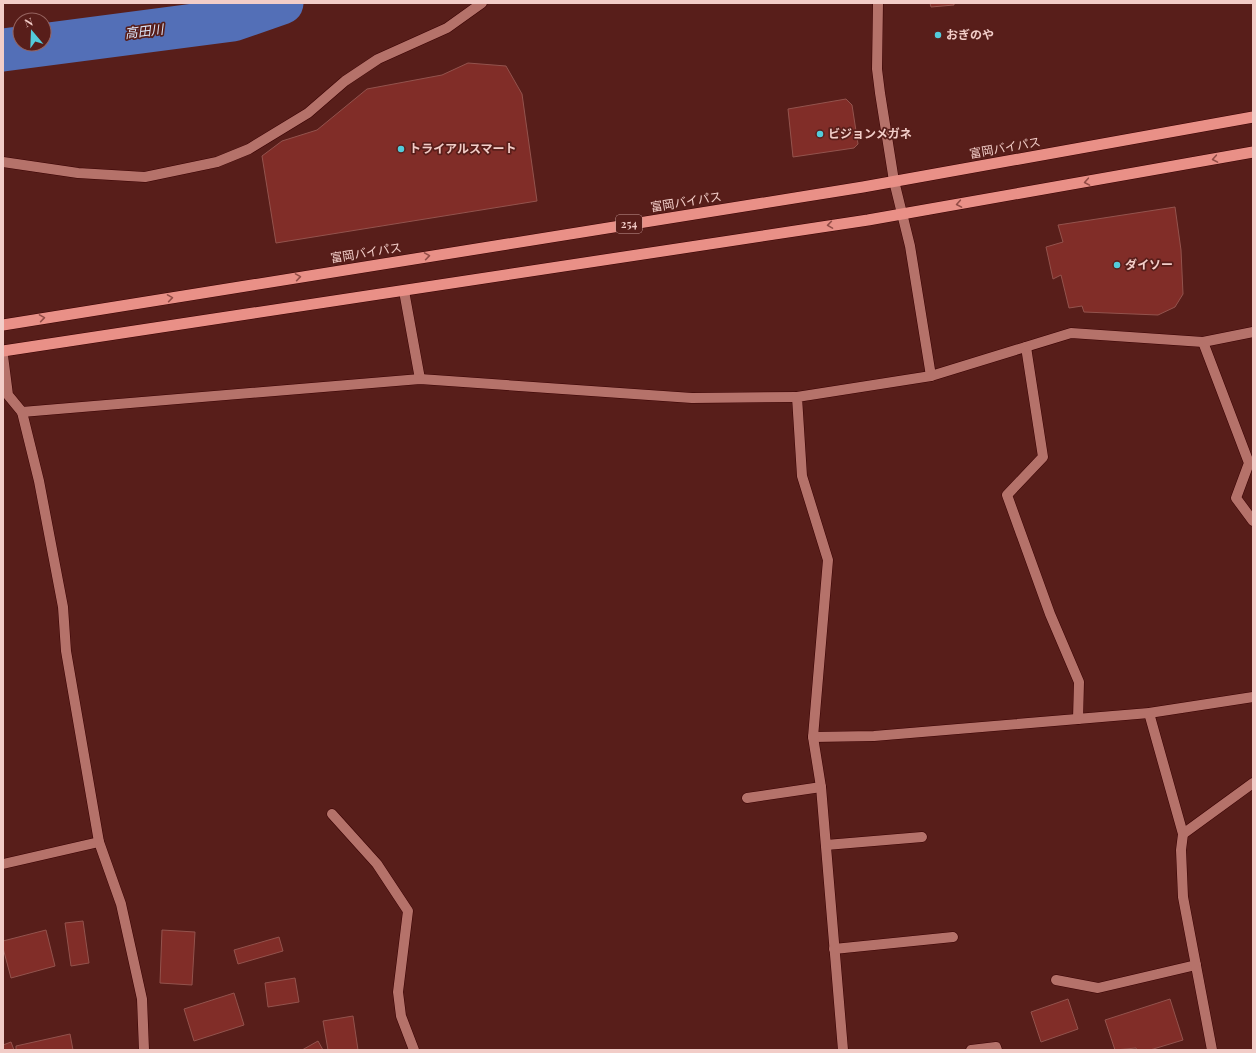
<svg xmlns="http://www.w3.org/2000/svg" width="1256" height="1053" font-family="'Playfair Display','Noto Sans JP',serif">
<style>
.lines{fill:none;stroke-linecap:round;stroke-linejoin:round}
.river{stroke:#536fb7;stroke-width:43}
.building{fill:#812d28;stroke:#93534d}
.minor-casing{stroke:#3a0203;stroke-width:11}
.tertiary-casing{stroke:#3a0203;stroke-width:11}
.trunk-casing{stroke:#3a0203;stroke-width:12}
.minor{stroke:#b5726a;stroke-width:10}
.tertiary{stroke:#b5726a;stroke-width:10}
.trunk{stroke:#e99087;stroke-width:11}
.oneway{stroke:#924c46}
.poi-dot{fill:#53cbda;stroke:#581e1a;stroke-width:1.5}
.labels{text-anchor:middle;stroke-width:3.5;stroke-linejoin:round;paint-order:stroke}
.shield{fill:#581e1a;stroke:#c49894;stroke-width:1}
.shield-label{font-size:11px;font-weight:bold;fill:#f2cdc8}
.poi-label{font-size:12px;font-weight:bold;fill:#f2cdc8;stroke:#581e1a;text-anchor:start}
.street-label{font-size:12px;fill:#f2cdc8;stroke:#581e1a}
.water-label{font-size:13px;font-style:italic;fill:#d9e2f6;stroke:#581e1a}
</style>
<rect width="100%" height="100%" fill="#581e1a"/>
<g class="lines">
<polyline class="river" points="3,50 233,20 282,3"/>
</g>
<g class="building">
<polygon points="930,3 954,3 954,5 931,7"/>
<polygon points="468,63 506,66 522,94 537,201 276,243 262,156 282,141 317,130 367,89 442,75"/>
<polygon points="846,99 852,105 858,144 854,148 793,157 788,109"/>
<polygon points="1175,207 1181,250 1183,294 1175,307 1158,315 1084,312 1082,306 1069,308 1061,275 1053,279 1046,247 1063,242 1058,225"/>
<polygon points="83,921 89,963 71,966 65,923"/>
<polygon points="46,930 55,966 11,978 3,948 3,941"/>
<polygon points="162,930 195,932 192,985 160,983"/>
<polygon points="279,937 283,951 238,964 234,950"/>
<polygon points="295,978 299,1002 268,1007 265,983"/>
<polygon points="234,993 244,1025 194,1041 184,1009"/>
<polygon points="1068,999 1078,1029 1041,1042 1031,1012"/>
<polygon points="1170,999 1183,1040 1150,1050 1137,1050 1136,1048 1115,1050 1105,1020"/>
<polygon points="353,1016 358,1050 328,1050 323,1021"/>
<polygon points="70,1034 73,1050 16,1050 16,1046"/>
<polygon points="318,1041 323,1050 302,1050"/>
<polygon points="11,1042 14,1050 3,1050 3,1045"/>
</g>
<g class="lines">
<defs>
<g id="minor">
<polyline points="878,3 877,69 880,93 894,181 910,246 931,376"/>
<polyline points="3,162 78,173 145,177 217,162 249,149 308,113 345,81 378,59 447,28 482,3"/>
<polyline points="404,291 420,379"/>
<polyline points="1203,342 1249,463 1236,498 1253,521"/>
<polyline points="1026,347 1043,457 1007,495 1050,614 1079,682 1078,719"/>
<polyline points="22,412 420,379 692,398 797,397"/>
<polyline points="1149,713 1183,834"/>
<polyline points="813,737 874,736 1149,713 1253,697"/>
<polyline points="747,798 821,787"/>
<polyline points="332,814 377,864 408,911 398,992 401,1016 414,1050"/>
<polyline points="826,845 922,837"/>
<polyline points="3,864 99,842"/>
<polyline points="834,949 953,937"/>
<polyline points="1056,980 1098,988 1196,965"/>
<polyline points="843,1050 821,787 813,737 828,560 802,476 797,397 931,376 1071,333 1203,342 1253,332"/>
<polyline points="971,1050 996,1047 997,1050"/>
<polyline points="1212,1050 1183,897 1181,850 1183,834 1253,783"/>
</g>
<polyline id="tertiary" points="3,356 8,395 22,412 39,481 63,607 66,651 99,842 121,904 142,999 144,1050"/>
<g id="trunk">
<polyline points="3,325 863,187 1253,117"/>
<polyline points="3,351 868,220 1253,152"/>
</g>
</defs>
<use href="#minor" class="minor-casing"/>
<use href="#tertiary" class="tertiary-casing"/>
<use href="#trunk" class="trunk-casing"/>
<use href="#minor" class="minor"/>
<use href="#tertiary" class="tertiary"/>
<use href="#trunk" class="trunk"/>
</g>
<defs><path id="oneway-chevron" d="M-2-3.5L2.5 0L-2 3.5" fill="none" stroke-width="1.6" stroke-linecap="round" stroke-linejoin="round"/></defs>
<g class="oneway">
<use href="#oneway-chevron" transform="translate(1215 159) rotate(170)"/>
<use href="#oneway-chevron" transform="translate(1087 182) rotate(170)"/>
<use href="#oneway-chevron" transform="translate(959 204) rotate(170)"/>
<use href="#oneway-chevron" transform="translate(830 225) rotate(171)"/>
<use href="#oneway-chevron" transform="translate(427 256) rotate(-9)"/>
<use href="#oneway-chevron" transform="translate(298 277) rotate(-9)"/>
<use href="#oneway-chevron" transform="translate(170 298) rotate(-9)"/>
<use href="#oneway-chevron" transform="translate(42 318) rotate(-9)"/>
</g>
<g class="poi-dot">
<circle cx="938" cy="35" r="4"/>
<circle cx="820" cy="134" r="4"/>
<circle cx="401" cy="149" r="4"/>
<circle cx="1117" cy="265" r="4"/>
</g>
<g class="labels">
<rect class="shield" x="616" y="215" width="26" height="18" rx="3"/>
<g class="shield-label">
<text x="629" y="228">254</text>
</g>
<g class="poi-label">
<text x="946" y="39">おぎのや</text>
<text x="828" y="138">ビジョンメガネ</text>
<text x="409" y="153">トライアルスマート</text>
<text x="1125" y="269">ダイソー</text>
</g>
<g class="street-label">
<text transform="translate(1005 148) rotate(-10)" y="4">富岡バイパス</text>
<text transform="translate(686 202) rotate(-9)" y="4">富岡バイパス</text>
<text transform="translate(366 253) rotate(-9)" y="4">富岡バイパス</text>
</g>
<g class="water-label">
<text transform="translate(144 31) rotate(-7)" y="5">高田川</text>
</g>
</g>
<rect width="1256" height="1053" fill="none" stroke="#f2cdc8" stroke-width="8"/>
<g transform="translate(32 32) rotate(341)"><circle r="19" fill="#581e1a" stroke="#966460"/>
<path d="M0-3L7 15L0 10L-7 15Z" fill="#53cbda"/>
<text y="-6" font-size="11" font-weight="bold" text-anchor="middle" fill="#f2cdc8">N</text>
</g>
</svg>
